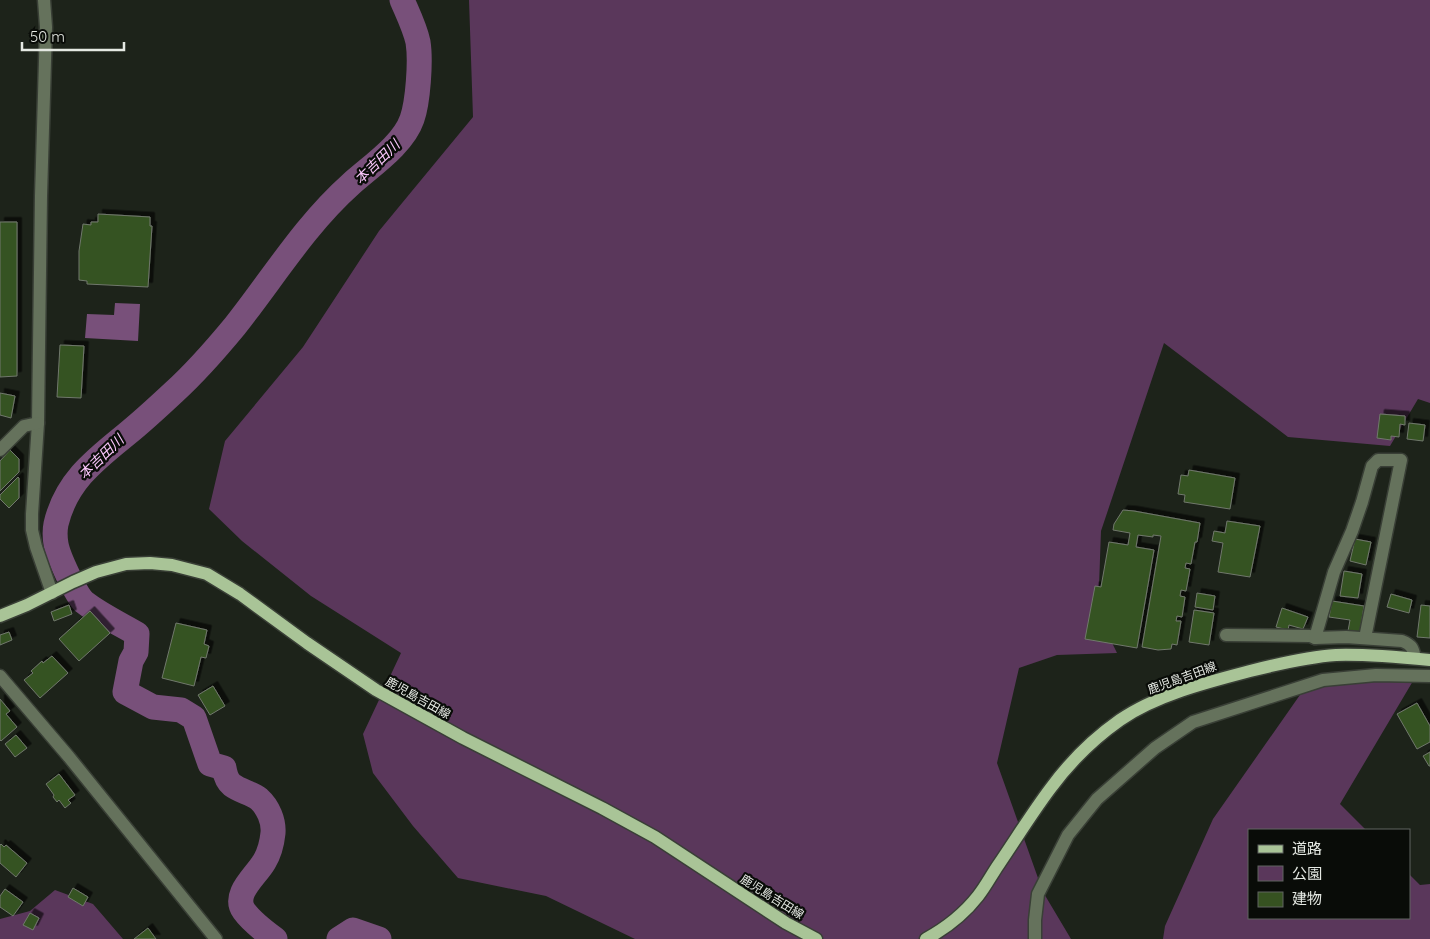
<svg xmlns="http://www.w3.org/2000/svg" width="1430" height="939" font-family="Quicksand,'Noto Sans JP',sans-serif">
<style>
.green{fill:#5a375b}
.water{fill:#78507a}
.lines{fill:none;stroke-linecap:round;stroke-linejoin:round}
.river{stroke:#78507a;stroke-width:25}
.building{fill:#365221;stroke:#70786c;filter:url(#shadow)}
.minor-casing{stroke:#393f36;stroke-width:15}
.major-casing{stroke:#393f36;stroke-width:15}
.minor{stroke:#65725c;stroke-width:12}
.major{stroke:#a9c497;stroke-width:12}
.labels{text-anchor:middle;stroke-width:4.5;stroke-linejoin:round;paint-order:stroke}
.street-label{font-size:12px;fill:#e5e9e3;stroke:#090c08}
.water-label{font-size:14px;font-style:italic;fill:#fcc8fd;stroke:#090c08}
</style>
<defs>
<filter id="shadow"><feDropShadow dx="4.5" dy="-4.5" stdDeviation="0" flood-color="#0009"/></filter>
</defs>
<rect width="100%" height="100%" fill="#1d231a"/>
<g class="green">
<polygon points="469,0 1430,0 1430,403 1418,399 1390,446 1288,437 1164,343 1101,531 1098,614 1117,653 1057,655 1019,668 997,763 1043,892 1071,939 635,939 546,896 458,878 413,826 373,773 363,734 401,653 311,596 242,541 209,509 225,441 303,347 379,231 473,117"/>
<polygon points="1413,681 1340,804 1366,830 1249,830 1249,918 1409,918 1409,874 1420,885 1430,884 1430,939 1163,939 1165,926 1213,819 1309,682"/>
<polygon points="55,890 93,904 123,939 0,939 0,919 30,911"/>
</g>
<polygon class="water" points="115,303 140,304 138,341 85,338 87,314 114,315"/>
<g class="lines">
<g class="river">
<path d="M275,939C264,931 252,922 244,911C232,894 256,876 264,862C269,854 272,843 273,833C274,821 268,807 259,799C251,793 240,791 232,785C227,781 225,774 224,768L210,764L194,718L181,710L153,707L125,692L131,661L136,652L137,634C120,624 99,614 84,602C76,595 58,556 56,544C55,538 55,529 56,524C66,481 96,459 128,433C144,420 159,406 174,392C196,372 216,349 235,326C273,278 305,225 351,184C371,166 403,145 412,119C418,102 421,61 418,42C415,28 408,14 402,0"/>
<polyline points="339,939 353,930 379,939"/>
</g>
</g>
<g class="building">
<polygon points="98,214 150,217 150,226 152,226 148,287 87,284 87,281 79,280 79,251 83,224 91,225 91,222 98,222"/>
<polygon points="0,222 17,222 17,376 0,377"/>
<polygon points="60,345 84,346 81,398 57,397"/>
<polygon points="0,393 15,396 11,418 0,415"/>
<polygon points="1380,414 1405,416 1405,425 1400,424 1399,437 1391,436 1391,440 1377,438"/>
<polygon points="1409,423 1425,425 1423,441 1407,439"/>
<polygon points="10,450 19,459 19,472 0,491 0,461"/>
<polygon points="1189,470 1235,478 1230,509 1184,502 1185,495 1178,494 1181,475 1188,476"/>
<polygon points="18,477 19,478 19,498 9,508 0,499 0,495"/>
<polygon points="1123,510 1134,511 1200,523 1197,542 1195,542 1191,564 1186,563 1185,568 1190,569 1186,591 1181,590 1180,596 1185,597 1182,617 1177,616 1176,621 1181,621 1177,645 1172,644 1171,649 1158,650 1142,647 1161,536 1153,535 1153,537 1138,535 1136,547 1154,550 1137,648 1085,639 1095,586 1101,587 1109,542 1128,545 1130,533 1113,530 1114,524"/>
<polygon points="1227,521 1260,526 1250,577 1218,572 1223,543 1212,541 1214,531 1225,533"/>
<polygon points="1355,539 1371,542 1366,565 1350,561"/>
<polygon points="1344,571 1362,574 1358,598 1340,596"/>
<polygon points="1197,593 1215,596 1213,610 1195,607"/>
<polygon points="1391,594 1412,600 1409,613 1387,607"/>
<polygon points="1332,601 1364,606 1360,632 1348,631 1350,620 1329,617"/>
<polygon points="69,605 72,614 54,621 51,612"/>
<polygon points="1421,605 1430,606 1430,638 1417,637"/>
<polygon points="1282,608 1308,617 1303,629 1289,625 1288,630 1276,627"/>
<polygon points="1194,610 1214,613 1209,645 1189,642"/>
<polygon points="90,611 110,633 79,661 59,639"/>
<polygon points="176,623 207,630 204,644 209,646 206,658 201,657 194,686 162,678"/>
<polygon points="9,632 12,640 0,645 0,635"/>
<polygon points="52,656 68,673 40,698 24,680 33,673 31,671 42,661 43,663"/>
<polygon points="213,686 225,706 210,715 198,695"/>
<polygon points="0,699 10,711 6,714 17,727 1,741 0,740"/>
<polygon points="1417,703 1430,726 1430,742 1417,749 1397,714"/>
<polygon points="16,735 27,748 15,757 5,744"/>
<polygon points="1430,752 1430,766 1429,766 1423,756"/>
<polygon points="59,774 75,795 68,800 71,803 65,808 59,800 57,802 53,797 54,795 46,784"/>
<polygon points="1,844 4,847 6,845 27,863 16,877 0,863 0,845"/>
<polygon points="73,888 88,897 83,906 68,897"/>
<polygon points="5,889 23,902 13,916 0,907 0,896"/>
<polygon points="30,913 39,918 33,930 23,925"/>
<polygon points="148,928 156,939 134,939"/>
</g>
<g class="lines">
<defs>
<g id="minor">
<polyline points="44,0 46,27 41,196 38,423 32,514 32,530 36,547 52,593"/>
<polyline points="0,450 24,426 38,423"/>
<polyline points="1226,635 1310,636 1315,638"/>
<path d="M1365,638L1401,460H1378L1372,466L1362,502L1352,531L1334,572L1315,638L1346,637L1402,641C1412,645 1413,648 1415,658"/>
<polyline points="0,676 69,757 216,939"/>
<polyline points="1035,939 1035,920 1038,894 1068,835 1097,799 1155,748 1193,722 1323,680 1376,675 1430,676"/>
</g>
<g id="major">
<polyline points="0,616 27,605 73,582 96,572 126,564 150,563 172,565 207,574 240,594 307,643 376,690 463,738 602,808 655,837 786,923 816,939"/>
<path d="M926,939C946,928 964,914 978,896C986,886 992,874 999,864C1016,839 1032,813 1050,789C1069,763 1093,739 1120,720C1156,695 1208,682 1250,671C1278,664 1307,657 1336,655C1367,654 1399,657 1430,660"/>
</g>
</defs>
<use href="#minor" class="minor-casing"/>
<use href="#major" class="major-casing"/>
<use href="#minor" class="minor"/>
<use href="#major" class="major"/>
</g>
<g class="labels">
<g class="street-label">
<text transform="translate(1182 678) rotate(-20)" y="4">鹿児島吉田線</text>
<text transform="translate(418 698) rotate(29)" y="4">鹿児島吉田線</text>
<text transform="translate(772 897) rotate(32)" y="4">鹿児島吉田線</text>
</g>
<g class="water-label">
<text transform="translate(377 162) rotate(-44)" y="5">本吉田川</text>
<text transform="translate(101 457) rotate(-44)" y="5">本吉田川</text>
</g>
</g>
<rect x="1248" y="829" width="162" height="90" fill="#090c08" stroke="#616460"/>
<rect x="1258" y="845" width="25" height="8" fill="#a9c497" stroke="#616460"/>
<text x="1292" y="854" font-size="15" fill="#e5e9e3">道路</text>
<rect x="1258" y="866" width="25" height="15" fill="#5a375b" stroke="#616460"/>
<text x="1292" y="879" font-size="15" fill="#e5e9e3">公園</text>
<rect x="1258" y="892" width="25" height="15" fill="#365221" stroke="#616460"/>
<text x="1292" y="904" font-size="15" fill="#e5e9e3">建物</text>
<path d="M22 42v8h102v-8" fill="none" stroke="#e5e9e3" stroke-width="2.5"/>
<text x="30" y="42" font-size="15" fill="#e5e9e3" stroke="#090c08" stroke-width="4" paint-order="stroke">50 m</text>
</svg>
